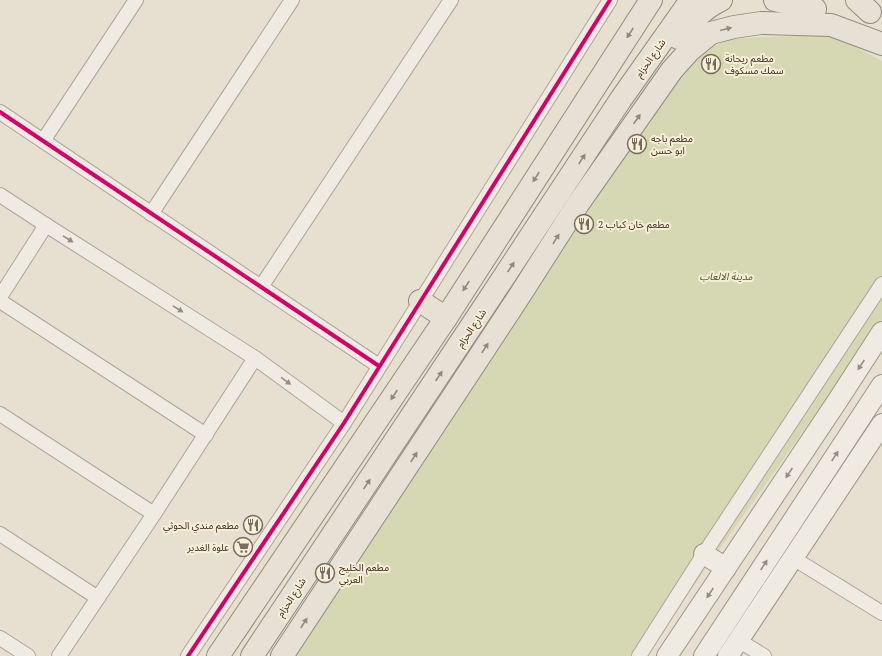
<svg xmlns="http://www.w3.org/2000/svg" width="882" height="656" font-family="'PT Serif','Noto Sans Arabic',serif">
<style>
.green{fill:#d6d7b3}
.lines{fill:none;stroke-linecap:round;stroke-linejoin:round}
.street-casing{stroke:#ada599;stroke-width:16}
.secondary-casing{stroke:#9c958a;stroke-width:22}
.primary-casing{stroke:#928b80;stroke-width:24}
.street{stroke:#efebe3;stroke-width:14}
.secondary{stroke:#efebe3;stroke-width:20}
.primary{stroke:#e6e1d4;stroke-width:22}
.cycleway-casing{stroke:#f7eed8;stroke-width:6}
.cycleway{stroke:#d6006c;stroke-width:4}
.oneway{fill:#92887a}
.oneway2{fill:#968c82}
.labels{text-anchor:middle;stroke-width:4;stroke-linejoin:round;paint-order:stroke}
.street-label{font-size:10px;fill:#3d2e20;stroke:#f7eed8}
.poi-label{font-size:10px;fill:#3d2e20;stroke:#f7eed8;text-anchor:start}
.park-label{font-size:10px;font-style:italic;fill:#4d5a26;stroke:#f7eed8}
</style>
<rect width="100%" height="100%" fill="#e7e0d1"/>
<polygon class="green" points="833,35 882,61 882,320 644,656 290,656 519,307 695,55 730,39 765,37"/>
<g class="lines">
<defs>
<g id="street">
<polyline points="0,112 379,366"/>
<polyline points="43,141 136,0"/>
<polyline points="0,195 46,225 255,358 344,423"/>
<polyline points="151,214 292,0"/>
<polyline points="261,287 451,0"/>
<polyline points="0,297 46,225"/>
<polyline points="0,301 206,435"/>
<polyline points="0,414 154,514"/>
<polyline points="0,534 98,598"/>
<polyline points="793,558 882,613"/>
<polyline points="0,638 28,656"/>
<polyline points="738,640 764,656"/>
<polyline points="59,656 154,514 255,358"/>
<polyline points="188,656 344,423 610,0"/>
<polyline points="639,656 704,554 882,284"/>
</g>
<g id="secondary">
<polyline points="704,554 726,568"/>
<polyline points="667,656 838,400 882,332"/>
<polyline points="704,656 882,385"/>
<polyline points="728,656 882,424"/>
</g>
<g id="primary">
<polyline points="775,0 815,9"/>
<polyline points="857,0 870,12"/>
<path d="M678,38C690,24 703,8 721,0"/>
<polyline points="420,301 446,318"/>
<polyline points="218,656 446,318 651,0"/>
<polyline points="252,656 488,301 621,99 691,0"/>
<polyline points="282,656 520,295 578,204 672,70 690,50 711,33 734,27 761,23 831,25 882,44"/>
</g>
</defs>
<use href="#street" class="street-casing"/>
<use href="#secondary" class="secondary-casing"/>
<use href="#primary" class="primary-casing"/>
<use href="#street" class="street"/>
<use href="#secondary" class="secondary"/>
<use href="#primary" class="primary"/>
<defs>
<g id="cycleway">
<polyline points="0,112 379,366"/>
<polyline points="188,656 344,423 610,0"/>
</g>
</defs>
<use href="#cycleway" class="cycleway-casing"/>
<use href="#cycleway" class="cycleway"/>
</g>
<defs><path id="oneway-solid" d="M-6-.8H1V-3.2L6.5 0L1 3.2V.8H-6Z"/></defs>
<g class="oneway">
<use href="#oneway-solid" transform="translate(726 29) rotate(-14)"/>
<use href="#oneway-solid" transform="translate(630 33) rotate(123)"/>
<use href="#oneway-solid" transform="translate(637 119) rotate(-55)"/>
<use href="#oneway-solid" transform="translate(582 159) rotate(-57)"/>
<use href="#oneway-solid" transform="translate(536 177) rotate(123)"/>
<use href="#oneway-solid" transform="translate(556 239) rotate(-58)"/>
<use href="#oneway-solid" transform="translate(511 267) rotate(-57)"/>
<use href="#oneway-solid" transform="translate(466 286) rotate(123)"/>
<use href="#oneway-solid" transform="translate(485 348) rotate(-57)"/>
<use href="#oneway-solid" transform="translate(439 376) rotate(-56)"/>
<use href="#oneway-solid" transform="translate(394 395) rotate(124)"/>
<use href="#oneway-solid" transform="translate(414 457) rotate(-57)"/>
<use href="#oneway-solid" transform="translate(367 484) rotate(-56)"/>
<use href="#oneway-solid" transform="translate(304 623) rotate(-57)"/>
</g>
<g class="oneway2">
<use href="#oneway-solid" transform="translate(68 239) rotate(32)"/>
<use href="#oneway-solid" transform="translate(178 309) rotate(32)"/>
<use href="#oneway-solid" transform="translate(861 365) rotate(123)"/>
<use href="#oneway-solid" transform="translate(286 381) rotate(36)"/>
<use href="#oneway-solid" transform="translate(835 456) rotate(-57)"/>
<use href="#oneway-solid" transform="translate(789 473) rotate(124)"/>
<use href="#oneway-solid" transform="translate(764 565) rotate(-57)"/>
<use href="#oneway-solid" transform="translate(710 593) rotate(124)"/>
</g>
<defs>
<symbol id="restaurant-ring" viewBox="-11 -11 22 22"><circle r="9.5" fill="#f7eed8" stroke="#786c5e" stroke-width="1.5"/><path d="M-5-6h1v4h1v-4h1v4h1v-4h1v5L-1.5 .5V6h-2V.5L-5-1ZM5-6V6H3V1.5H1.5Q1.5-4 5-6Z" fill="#786c5e"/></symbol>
<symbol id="supermarket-ring" viewBox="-11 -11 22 22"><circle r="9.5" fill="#f7eed8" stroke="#786c5e" stroke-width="1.5"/><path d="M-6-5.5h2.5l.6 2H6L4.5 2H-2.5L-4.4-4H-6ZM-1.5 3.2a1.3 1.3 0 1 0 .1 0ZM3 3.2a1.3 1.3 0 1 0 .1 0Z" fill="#786c5e"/></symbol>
</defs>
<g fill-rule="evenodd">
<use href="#restaurant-ring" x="700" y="53" width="22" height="22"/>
<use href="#restaurant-ring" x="626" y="133" width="22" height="22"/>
<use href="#restaurant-ring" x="573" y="213" width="22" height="22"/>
<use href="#restaurant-ring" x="242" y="514" width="22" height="22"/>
<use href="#supermarket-ring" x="232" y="536" width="22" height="22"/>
<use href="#restaurant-ring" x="314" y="562" width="22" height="22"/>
</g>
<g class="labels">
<g class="street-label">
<text transform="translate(650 58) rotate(-55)" y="4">شارع الحزام</text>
<text transform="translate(471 328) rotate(-56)" y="4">شارع الحزام</text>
<text transform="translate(291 597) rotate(-57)" y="4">شارع الحزام</text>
</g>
<g class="poi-label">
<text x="725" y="62">مطعم ريحانة<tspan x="725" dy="12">سمك مسكوف</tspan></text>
<text x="651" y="142">مطعم باجه<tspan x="651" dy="12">ابو حسن</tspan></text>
<text x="598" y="228">مطعم خان كباب 2</text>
<text x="239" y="529" text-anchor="end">مطعم مندي الحوثي</text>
<text x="229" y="551" text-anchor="end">علوة الغدير</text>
<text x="339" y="571">مطعم الخليج<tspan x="339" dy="12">العربي</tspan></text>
</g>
<g class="park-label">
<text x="726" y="280">مدينة الالعاب</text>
</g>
</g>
</svg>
